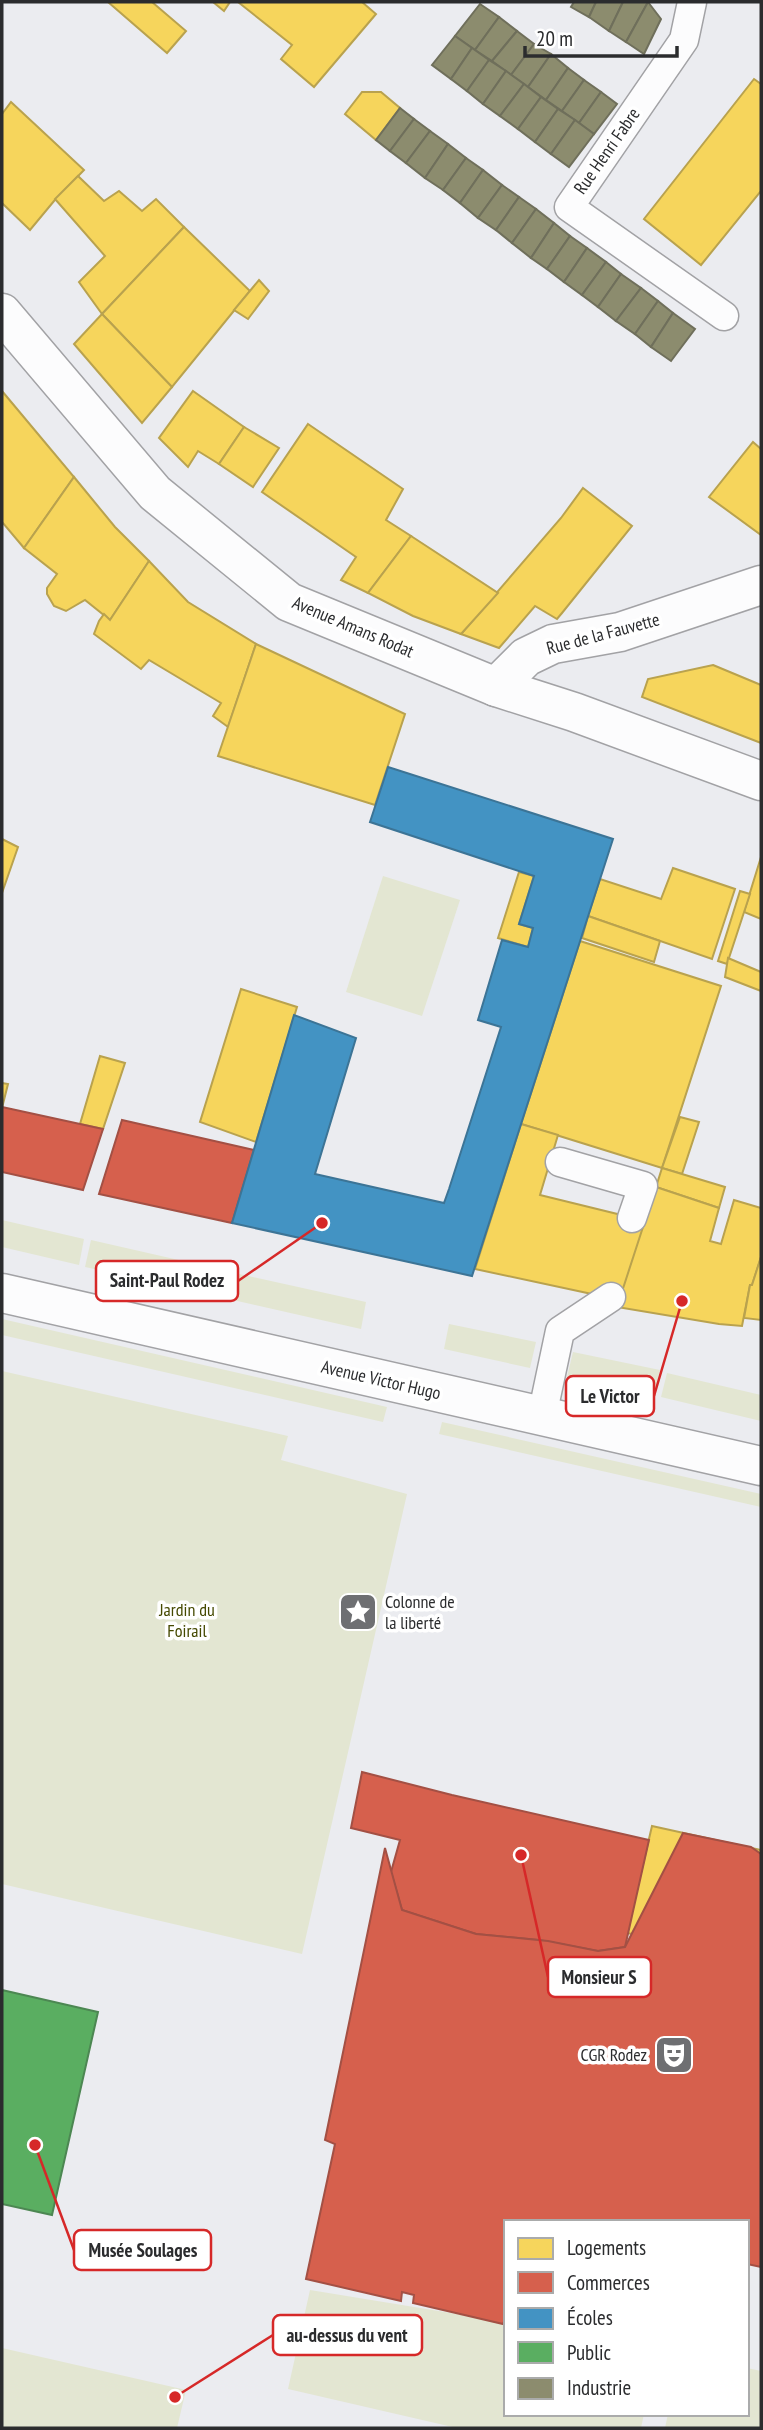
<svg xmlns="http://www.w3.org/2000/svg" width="763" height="2430" font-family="'PT Sans Narrow',sans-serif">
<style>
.green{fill:#e3e6d2}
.homes{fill:#f6d55c;stroke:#b9a24e;stroke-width:2}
.shops{fill:#d6604d;stroke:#a35044;stroke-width:2}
.schools{fill:#4393c3;stroke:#3c7496;stroke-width:2}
.public{fill:#5aae61;stroke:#4c8752;stroke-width:2}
.industry{fill:#8c8c6e;stroke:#6f6f5b;stroke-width:2}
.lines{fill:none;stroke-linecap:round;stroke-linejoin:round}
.lane-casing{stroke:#a2a2a5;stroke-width:31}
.street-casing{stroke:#a2a2a5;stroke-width:41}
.secondary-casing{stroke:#a2a2a5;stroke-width:41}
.lane{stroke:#fcfcfd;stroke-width:28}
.street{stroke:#fcfcfd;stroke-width:38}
.secondary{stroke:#fcfcfd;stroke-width:38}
.labels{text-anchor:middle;stroke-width:7;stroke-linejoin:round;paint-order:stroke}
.street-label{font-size:18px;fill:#2b2c2e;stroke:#fff}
.poi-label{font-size:18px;fill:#2b2c2e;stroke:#fff;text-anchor:start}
.park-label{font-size:18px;fill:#454900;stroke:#fff}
.leader{fill:none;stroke:#d62828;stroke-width:2.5}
.callout-dot{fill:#d62828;stroke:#fff;stroke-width:2.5}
.callout{fill:#fff;stroke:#d62828;stroke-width:2.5}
.callout-label{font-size:19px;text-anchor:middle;font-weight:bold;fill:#2b2c2e}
</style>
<rect width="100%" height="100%" fill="#ebecf0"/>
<g class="green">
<polygon points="383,876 460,900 422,1016 346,992"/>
<polygon points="2,1220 84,1239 79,1265 2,1247"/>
<polygon points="91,1240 205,1266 200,1292 85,1267"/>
<polygon points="212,1268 366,1302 361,1329 207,1294"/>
<polygon points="2,1319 387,1407 383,1422 2,1335"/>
<polygon points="449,1324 536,1342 530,1368 444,1349"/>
<polygon points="573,1352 660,1370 654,1396 567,1377"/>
<polygon points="2,1371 288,1436 281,1460 407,1494 302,1954 2,1884"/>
<polygon points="667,1373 761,1395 761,1421 661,1397"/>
<polygon points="442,1422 761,1494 761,1507 439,1434"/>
<polygon points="310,2290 506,2322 506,2414 644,2414 641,2428 457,2428 288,2389"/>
<polygon points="2,2348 186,2390 177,2428 2,2428"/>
<polygon points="747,2368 761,2371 761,2428 665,2428 668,2414 747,2414"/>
</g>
<g class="homes">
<polygon points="108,2 152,2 186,31 167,53"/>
<polygon points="213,2 230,2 224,11"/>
<polygon points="238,2 362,2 376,14 314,87 281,59 292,45"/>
<polygon points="754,79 761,84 761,191 701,265 644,219"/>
<polygon points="362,92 381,92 400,108 376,140 345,114"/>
<polygon points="11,102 84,170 54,201 30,230 2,203 2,114"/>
<polygon points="78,176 104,201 119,191 142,211 156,199 184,227 102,314 79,282 105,256 55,199"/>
<polygon points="184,227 250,291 172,387 102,314"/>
<polygon points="259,280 269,291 248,319 234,310"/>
<polygon points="102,314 172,387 142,423 74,344"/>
<polygon points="2,391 74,477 24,548 2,522"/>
<polygon points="193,391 244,427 219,464 198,451 188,467 159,438"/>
<polygon points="308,424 403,489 386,520 411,536 368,593 341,580 356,557 262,492"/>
<polygon points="244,427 279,448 253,487 219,464"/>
<polygon points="753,442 761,449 761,535 709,497"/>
<polygon points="74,477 115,527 149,561 110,620 85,600 66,611 54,606 47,594 47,588 57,574 24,548"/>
<polygon points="583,488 632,526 562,613 557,619 535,606 499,648 461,634 561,518"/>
<polygon points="411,536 498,593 461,634 413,616 368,593"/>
<polygon points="149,561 188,602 256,644 228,727 213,716 221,703 149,660 141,669 94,634 99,621 104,614 110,620"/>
<polygon points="256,644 405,714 375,805 218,756"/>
<polygon points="713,665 761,685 761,743 642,697 648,679"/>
<polygon points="2,839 18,847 2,893"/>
<polygon points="761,857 761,919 744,912"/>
<polygon points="673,868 735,889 712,959 588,916 600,879 661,899"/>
<polygon points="519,872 534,876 519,924 533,928 528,947 498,938"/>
<polygon points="740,891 750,894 727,964 718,961"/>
<polygon points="588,916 660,941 654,962 582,938"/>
<polygon points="580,941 721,986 662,1168 521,1124"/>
<polygon points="728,958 761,972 761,991 725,977"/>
<polygon points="241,989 297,1007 256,1142 200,1122"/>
<polygon points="100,1056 125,1063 103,1129 80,1124"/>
<polygon points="2,1083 8,1084 2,1108"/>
<polygon points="680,1117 699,1122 682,1174 662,1168"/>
<polygon points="521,1124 558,1135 540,1195 646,1221 620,1300 475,1269"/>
<polygon points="662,1168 725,1187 719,1208 656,1187"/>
<polygon points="656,1187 719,1208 710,1241 721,1244 734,1200 761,1208 761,1257 752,1285 750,1285 742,1326 719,1324 617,1307"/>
<polygon points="761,1257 761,1320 744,1318 750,1285 752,1285"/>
<polygon points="652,1826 761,1850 761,1943 757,1960 627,1933"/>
</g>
<g class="shops">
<polygon points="2,1107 103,1129 83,1190 2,1172"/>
<polygon points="122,1120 254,1150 232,1223 99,1194"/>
<polygon points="362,1772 452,1795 649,1840 625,1947 598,1951 539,1940 476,1934 402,1910 391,1872 400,1840 351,1828"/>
<polygon points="683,1833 751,1847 761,1854 761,2267 747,2264 747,2222 506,2222 506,2316 503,2324 413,2303 414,2295 402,2292 401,2301 306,2279 335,2144 325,2140 385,1848 402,1910 476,1934 548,1941 598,1951 625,1947"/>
</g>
<polygon class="schools" points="388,767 613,839 472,1276 232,1223 294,1015 356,1038 315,1174 444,1203 449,1189 501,1027 478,1020 502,940 528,947 533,928 519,924 534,876 370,822"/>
<polygon class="public" points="2,1990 98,2012 52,2215 2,2204"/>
<g class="industry">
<polygon points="574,2 596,2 589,17 571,7"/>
<polygon points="596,2 623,2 609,31 589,17"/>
<polygon points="623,2 648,2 626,42 609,31"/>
<polygon points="648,2 661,19 644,54 626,42"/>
<polygon points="480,4 499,17 475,50 455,36"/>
<polygon points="499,17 517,31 492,61 475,50"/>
<polygon points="517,31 534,44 511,75 492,61"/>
<polygon points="455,36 472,48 451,79 432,65"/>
<polygon points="534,44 551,54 528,87 511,75"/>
<polygon points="472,48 489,60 467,91 451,79"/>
<polygon points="551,54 568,68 546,100 528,87"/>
<polygon points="489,60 506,71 483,104 467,91"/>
<polygon points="568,68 584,80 562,111 546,100"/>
<polygon points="506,71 524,84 500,116 483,104"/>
<polygon points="584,80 601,92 579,123 562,111"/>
<polygon points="524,84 541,97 518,129 500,116"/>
<polygon points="601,92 617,104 594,134 579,123"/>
<polygon points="541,97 558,109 535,142 518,129"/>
<polygon points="400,108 414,119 390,151 376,140"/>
<polygon points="558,109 575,120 551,154 535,142"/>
<polygon points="414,119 430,131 406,163 390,151"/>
<polygon points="575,120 594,134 569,167 551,154"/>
<polygon points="430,131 448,144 425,178 406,163"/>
<polygon points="448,144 466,158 443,190 425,178"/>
<polygon points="466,158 483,170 460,203 443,190"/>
<polygon points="483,170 502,185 478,218 460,203"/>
<polygon points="502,185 519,197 496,230 478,218"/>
<polygon points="519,197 536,209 512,243 496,230"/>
<polygon points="536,209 554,223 531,258 512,243"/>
<polygon points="554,223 570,236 547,269 531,258"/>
<polygon points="570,236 587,248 564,282 547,269"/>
<polygon points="587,248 606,262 582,295 564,282"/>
<polygon points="606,262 621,274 598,307 582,295"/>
<polygon points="621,274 641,288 616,321 598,307"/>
<polygon points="641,288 658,301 635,334 616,321"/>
<polygon points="658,301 673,313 651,347 635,334"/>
<polygon points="673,313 695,329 671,361 651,347"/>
</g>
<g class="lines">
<defs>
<g id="lane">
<polyline points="692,2 684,40 569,207 724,316"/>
<polyline points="560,1162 643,1186 632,1218"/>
<polyline points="542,1416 560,1331 611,1297"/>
</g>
<polyline id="street" points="496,687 526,657 553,644 620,632 761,585"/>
<g id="secondary">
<polyline points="2,313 155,493 289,602 496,687 574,712 761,781"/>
<polyline points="2,1293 761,1466"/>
</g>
</defs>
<use href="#lane" class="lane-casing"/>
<use href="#street" class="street-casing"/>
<use href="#secondary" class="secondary-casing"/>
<use href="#lane" class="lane"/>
<use href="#street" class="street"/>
<use href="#secondary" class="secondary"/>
</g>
<defs>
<symbol id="sight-square" viewBox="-11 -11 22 22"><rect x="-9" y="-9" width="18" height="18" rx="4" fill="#6e6f72" stroke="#fff"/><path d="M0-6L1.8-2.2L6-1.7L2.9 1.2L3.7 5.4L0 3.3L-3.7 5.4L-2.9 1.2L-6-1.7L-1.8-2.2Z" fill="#fff"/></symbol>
<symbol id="theatre-square" viewBox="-11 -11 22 22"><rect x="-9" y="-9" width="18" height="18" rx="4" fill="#6e6f72" stroke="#fff"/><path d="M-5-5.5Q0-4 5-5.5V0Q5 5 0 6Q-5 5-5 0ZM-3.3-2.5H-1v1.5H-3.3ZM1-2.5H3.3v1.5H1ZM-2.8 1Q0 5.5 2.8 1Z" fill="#fff"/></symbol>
</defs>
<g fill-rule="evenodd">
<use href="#sight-square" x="336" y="1590" width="44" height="44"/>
<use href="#theatre-square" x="652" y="2033" width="44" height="44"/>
</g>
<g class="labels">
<g class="street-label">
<text transform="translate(607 151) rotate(-55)" y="6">Rue Henri Fabre</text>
<text transform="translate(353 627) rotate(23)" y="6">Avenue Amans Rodat</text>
<text transform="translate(603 634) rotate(-15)" y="6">Rue de la Fauvette</text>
<text transform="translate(381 1380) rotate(13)" y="6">Avenue Victor Hugo</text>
</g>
<g class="poi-label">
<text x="385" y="1608">Colonne de<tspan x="385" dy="21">la liberté</tspan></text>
<text x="647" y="2061" text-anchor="end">CGR Rodez</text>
</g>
<g class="park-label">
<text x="187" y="1616">Jardin du<tspan x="187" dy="21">Foirail</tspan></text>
</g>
</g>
<path class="leader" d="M322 1223L238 1281M682 1301L654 1396M521 1855L548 1977M35 2145L74 2250M175 2397L273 2335"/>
<g class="callout-dot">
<circle cx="322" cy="1223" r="7"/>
<circle cx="682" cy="1301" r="7"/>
<circle cx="521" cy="1855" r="7"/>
<circle cx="35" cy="2145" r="7"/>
<circle cx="175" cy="2397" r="7"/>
</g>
<g class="callout">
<rect x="96" y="1261" width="142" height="40" rx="7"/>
<rect x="566" y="1376" width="88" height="40" rx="7"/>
<rect x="548" y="1957" width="103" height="40" rx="7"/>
<rect x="74" y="2230" width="137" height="40" rx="7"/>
<rect x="273" y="2315" width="149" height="40" rx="7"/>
</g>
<g class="callout-label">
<text x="167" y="1287">Saint-Paul Rodez</text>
<text x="610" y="1403">Le Victor</text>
<text x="599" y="1984">Monsieur S</text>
<text x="143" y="2257">Musée Soulages</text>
<text x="347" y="2342">au-dessus du vent</text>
</g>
<rect width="763" height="2430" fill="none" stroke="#2b2c2e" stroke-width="7"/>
<rect x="504" y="2220" width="245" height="196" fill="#ffffff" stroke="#aaabab" stroke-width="2"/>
<rect x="518" y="2238" width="35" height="21" fill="#f6d55c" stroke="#aaabab" stroke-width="2"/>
<text x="567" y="2255" font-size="21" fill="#2b2c2e">Logements</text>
<rect x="518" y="2272" width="35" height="21" fill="#d6604d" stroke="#aaabab" stroke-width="2"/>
<text x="567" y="2290" font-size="21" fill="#2b2c2e">Commerces</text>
<rect x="518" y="2308" width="35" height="21" fill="#4393c3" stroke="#aaabab" stroke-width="2"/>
<text x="567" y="2325" font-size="21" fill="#2b2c2e">Écoles</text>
<rect x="518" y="2342" width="35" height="21" fill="#5aae61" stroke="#aaabab" stroke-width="2"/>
<text x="567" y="2360" font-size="21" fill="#2b2c2e">Public</text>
<rect x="518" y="2378" width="35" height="21" fill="#8c8c6e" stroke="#aaabab" stroke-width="2"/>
<text x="567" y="2395" font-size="21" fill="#2b2c2e">Industrie</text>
<path d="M525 46v10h152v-10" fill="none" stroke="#2b2c2e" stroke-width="3.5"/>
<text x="536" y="46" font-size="21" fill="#2b2c2e" stroke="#ffffff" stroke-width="5" paint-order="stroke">20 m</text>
</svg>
